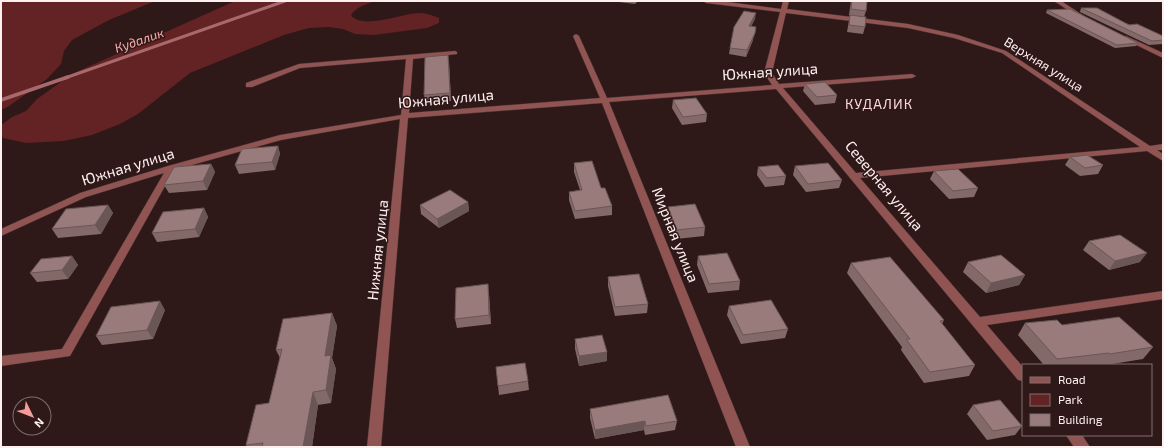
<svg xmlns="http://www.w3.org/2000/svg" width="1164" height="448" font-family="'Exo 2',sans-serif">
<style>
.green{fill:#632224}
.lines{fill:none;stroke-linecap:round;stroke-linejoin:round}
.stream-far1{stroke:#a9686b;stroke-width:3}
.stream{stroke:#a9686b;stroke-width:3.5}
.minor-casing{stroke:#483232;stroke-width:1}
.minor{fill:#905453;fill-rule:evenodd}
.wall{fill:#836a69}
.shaded-wall{fill:#6a5655}
.building{fill:#987b7a;stroke:#6a5655}
.labels{text-anchor:middle;stroke-width:3;stroke-linejoin:round;paint-order:stroke}
.far-water-label{font-size:13px;font-style:italic;fill:#f7acaa;stroke:#2f1818}
.far-street-label{font-size:13px;fill:#fdf0ef;stroke:#2f1818}
.far-quarter-label{font-size:14px;letter-spacing:1px;fill:#fcd8d6;stroke:#2f1818}
.street-label{font-size:15px;fill:#fdf0ef;stroke:#2f1818}
</style>
<rect width="100%" height="100%" fill="#2f1818"/>
<g class="green">
<polygon points="1,1 155,1 109,20 72,40 64,51 61,64 47,79 9,106 1,110"/>
<path d="M235,1H376C367,4 357,6 351,15C361,30 401,14 418,13C426,13 432,15 439,18V23L427,28L374,35L355,34L343,29L329,27L309,28L284,35L190,73L138,114L120,124L92,135L64,141L26,143L3,138L1,135V125L12,117L26,111L37,99L72,74Z"/>
</g>
<g class="lines">
<polyline class="stream-far1" points="65,78 285,1"/>
<polyline class="stream" points="1,100 68,77"/>
<defs>
<g id="minor">
<path d="M703,1H720L781,9L783,1H789L787,9L908,24L958,35L1006,51L1150,146L1163,144V150H1157L1163,154V161L1147,151L860,178L980,317L1163,291V299L987,325L1023,367V381L1018,380L776,89L609,102L750,447H736L602,103L408,118L381,447H367L400,119L281,140L174,170L70,356L1,366V356L62,349L164,173L86,197L1,236V229L80,193L168,166L280,135L401,115L406,59L300,68L252,87H246V83L299,64L455,51L457,52V54L413,59L409,113L600,98L573,36L576,34L579,36L607,98L772,85L764,73L780,12L706,3ZM786,13L908,28L954,38L1002,53L1140,147L856,173L783,88L912,78L916,76L912,74L779,84L772,73Z"/>
<polygon points="1054,1 1061,1 1084,16 1079,17"/>
<polygon points="1126,36 1163,53 1163,58 1124,39 1123,38"/>
<polygon points="1066,435 1082,435 1090,447 1074,447"/>
</g>
</defs>
<use href="#minor" class="minor-casing"/>
<use href="#minor" class="minor"/>
</g>
<g class="wall">
<polygon points="611,1 638,1 635,4"/>
<polygon points="851,1 867,1 866,11 864,17 849,15"/>
<polygon points="1081,8 1163,36 1163,44 1149,45 1080,12"/>
<polygon points="1047,10 1138,43 1136,46 1115,48 1046,13"/>
<polygon points="850,15 865,27 863,34 847,32"/>
<polygon points="755,19 751,26 753,40 746,57 729,54 730,48"/>
<polygon points="449,62 451,101 426,103 424,95"/>
<polygon points="805,84 837,95 835,103 815,105 803,91"/>
<polygon points="673,100 707,114 706,122 682,125 672,108"/>
<polygon points="278,146 280,154 275,170 239,174 235,165"/>
<polygon points="1070,157 1103,165 1098,174 1080,176 1065,165"/>
<polygon points="574,163 601,188 612,206 612,215 575,219 569,200 569,192 580,190 574,172"/>
<polygon points="211,164 215,172 207,190 169,193 164,185"/>
<polygon points="795,166 842,180 839,188 806,192 793,175"/>
<polygon points="758,167 786,176 784,185 765,187 757,175"/>
<polygon points="934,171 978,188 974,197 949,199 930,179"/>
<polygon points="468,202 469,211 439,228 421,214 420,205"/>
<polygon points="108,205 113,213 101,234 58,238 52,229"/>
<polygon points="668,207 705,227 704,236 676,239 667,216"/>
<polygon points="204,208 208,217 199,237 157,242 152,233"/>
<polygon points="1089,241 1140,262 1109,270 1083,250"/>
<polygon points="72,256 78,265 68,279 37,282 30,273"/>
<polygon points="698,256 740,281 739,290 708,293 697,265"/>
<polygon points="968,262 1025,275 1019,285 986,293 963,272"/>
<polygon points="851,263 944,320 942,324 975,365 969,376 924,383 901,350 902,347 847,273"/>
<polygon points="608,277 648,304 647,313 615,316 608,286"/>
<polygon points="489,294 491,324 457,328 455,319"/>
<polygon points="729,306 788,329 785,338 741,344 727,315"/>
<polygon points="165,310 153,339 102,345 96,336"/>
<polygon points="332,313 337,326 332,358 336,369 331,403 318,405 312,447 247,447 246,445 269,403 280,358 276,350"/>
<polygon points="1025,323 1062,325 1153,347 1143,359 1106,365 1101,365 1100,364 1093,365 1044,365 1018,335"/>
<polygon points="575,339 607,352 607,361 579,366 575,349"/>
<polygon points="496,367 528,381 529,390 499,395"/>
<polygon points="973,405 1022,426 1015,435 987,440 967,414"/>
<polygon points="590,409 677,421 675,430 645,435 644,430 595,439 590,418"/>
</g>
<g class="shaded-wall">
<polygon points="756,13 755,19 748,33 749,26"/>
<polygon points="755,33 753,40 746,57 747,50"/>
<polygon points="448,55 449,62 451,101 450,93"/>
<polygon points="278,146 280,154 275,170 272,162"/>
<polygon points="211,164 215,172 207,190 203,181"/>
<polygon points="468,202 469,211 439,228 437,219"/>
<polygon points="108,205 113,213 101,234 95,225"/>
<polygon points="204,208 208,217 199,237 195,229"/>
<polygon points="1147,253 1140,262 1109,270 1115,261"/>
<polygon points="72,256 78,265 68,279 62,270"/>
<polygon points="1025,275 1019,285 986,293 991,283"/>
<polygon points="488,284 489,294 491,324 489,315"/>
<polygon points="160,301 165,310 153,339 147,330"/>
<polygon points="332,313 337,326 332,358 336,369 331,403 326,390 325,356"/>
<polygon points="607,352 607,361 579,366 579,356"/>
<polygon points="313,392 318,405 312,447 303,447"/>
<polygon points="645,421 644,430 595,439 595,430"/>
</g>
<g class="building">
<polygon points="852,1 867,1 866,11 851,9"/>
<polygon points="1081,8 1097,8 1129,25 1137,24 1163,36 1163,40 1152,41"/>
<polygon points="1070,9 1138,43 1117,45 1047,10"/>
<polygon points="744,11 756,13 749,26 756,27 755,33 747,50 730,48 734,27"/>
<polygon points="850,15 866,17 865,27 849,25"/>
<polygon points="448,55 450,93 424,95 425,57"/>
<polygon points="825,82 837,95 817,97 805,84"/>
<polygon points="696,98 707,114 683,117 673,100"/>
<polygon points="278,146 272,162 235,165 242,149"/>
<polygon points="1087,155 1103,165 1085,168 1070,157"/>
<polygon points="592,161 601,188 605,188 612,206 575,211 569,192 582,190 574,163"/>
<polygon points="828,163 842,180 808,184 795,166"/>
<polygon points="211,164 203,181 164,185 174,167"/>
<polygon points="778,165 786,176 767,178 758,167"/>
<polygon points="958,169 978,188 953,191 934,171"/>
<polygon points="450,190 468,202 437,219 420,205"/>
<polygon points="695,204 705,227 677,230 668,207"/>
<polygon points="108,205 95,225 52,229 66,209"/>
<polygon points="204,208 195,229 152,233 163,212"/>
<polygon points="1120,235 1147,253 1115,261 1089,241"/>
<polygon points="727,253 740,281 709,284 698,256"/>
<polygon points="1001,255 1025,275 991,283 968,262"/>
<polygon points="72,256 62,270 30,273 41,259"/>
<polygon points="890,257 944,320 940,321 975,365 930,372 906,339 910,339 851,263"/>
<polygon points="639,274 648,304 615,307 608,277"/>
<polygon points="488,284 489,315 455,319 456,288"/>
<polygon points="771,300 788,329 743,335 729,306"/>
<polygon points="160,301 147,330 96,336 111,307"/>
<polygon points="332,313 325,356 331,355 326,390 313,392 303,447 262,447 263,443 246,445 256,405 269,403 282,349 276,350 283,319"/>
<polygon points="1119,317 1153,347 1110,354 1109,353 1057,359 1025,323 1057,320 1062,325"/>
<polygon points="602,335 607,352 579,356 575,339"/>
<polygon points="525,363 528,381 498,386 496,367"/>
<polygon points="668,395 677,421 646,426 645,421 595,430 590,409"/>
<polygon points="1000,400 1022,426 993,431 973,405"/>
</g>
<g class="labels">
<g class="far-water-label">
<text transform="translate(139 40) rotate(-19)" y="5">Кудалик</text>
</g>
<g class="far-street-label">
<text transform="translate(1044 64) rotate(32)" y="5">Верхняя улица</text>
</g>
<g class="far-quarter-label">
<text x="879" y="109">КУДАЛИК</text>
</g>
<g class="street-label">
<text transform="translate(770 72) rotate(-4)" y="5">Южная улица</text>
<text transform="translate(446 99) rotate(-5)" y="5">Южная улица</text>
<text transform="translate(128 167) rotate(-17)" y="5">Южная улица</text>
<text transform="translate(884 186) rotate(50)" y="5">Северная улица</text>
<text transform="translate(675 235) rotate(68)" y="5">Мирная улица</text>
<text transform="translate(378 250) rotate(-84)" y="5">Нижняя улица</text>
</g>
</g>
<rect width="1164" height="448" fill="none" stroke="#fdf0ef" stroke-width="4"/>
<rect x="1022" y="364" width="130" height="72" fill="#2f1818" stroke="#816e6e"/>
<rect x="1030" y="377" width="20" height="6" fill="#905453" stroke="#816e6e"/>
<text x="1058" y="384" font-size="12" fill="#fdf0ef">Road</text>
<rect x="1030" y="394" width="20" height="12" fill="#632224" stroke="#816e6e"/>
<text x="1058" y="404" font-size="12" fill="#fdf0ef">Park</text>
<rect x="1030" y="414" width="20" height="12" fill="#987b7a" stroke="#816e6e"/>
<text x="1058" y="424" font-size="12" fill="#fdf0ef">Building</text>
<g transform="translate(32 416) rotate(133)"><circle r="19" fill="#2f1818" stroke="#816e6e"/>
<path d="M0-3L7 15L0 10L-7 15Z" fill="#f59b99"/>
<text y="-6" font-size="11" font-weight="bold" text-anchor="middle" fill="#fdf0ef">N</text>
</g>
</svg>
